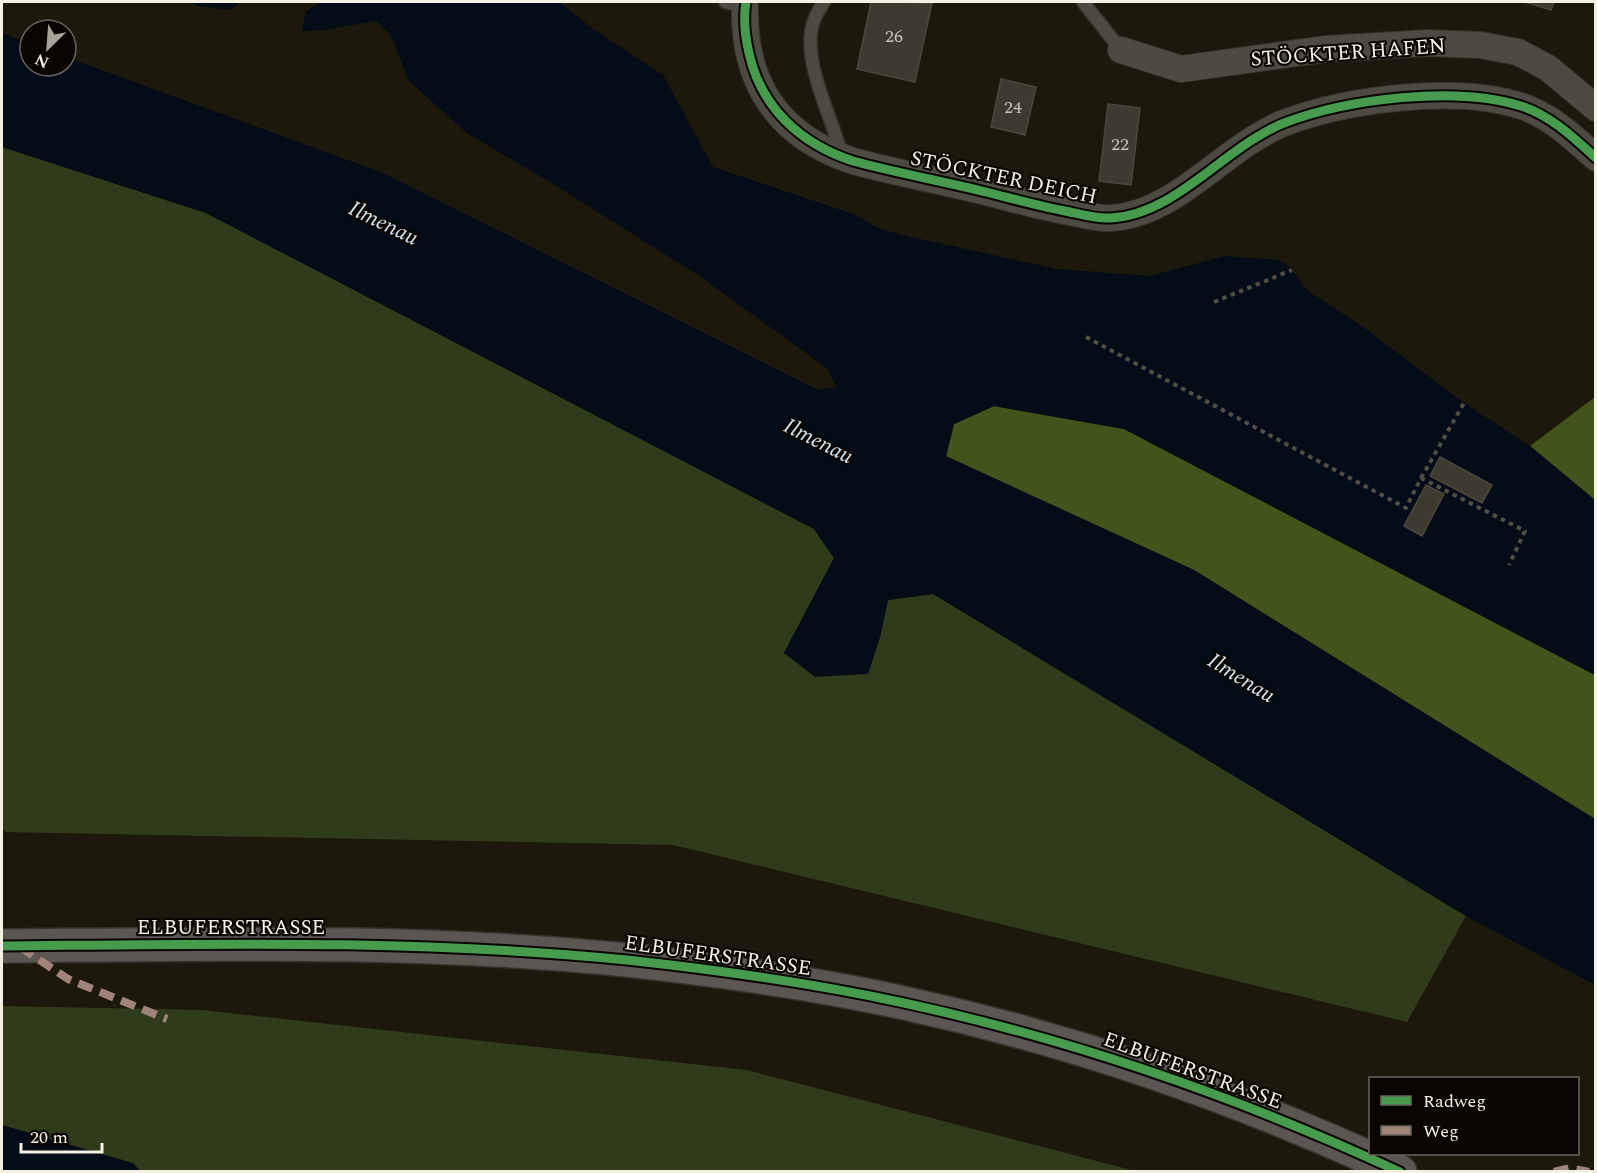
<svg xmlns="http://www.w3.org/2000/svg" width="1597" height="1173" font-family="Spectral,serif">
<style>
.green{fill:#303b1b}
.forest{fill:#42531b}
.water{fill:#030c17}
.building{fill:#3d3a30;stroke:#4b473d;stroke-width:1.5}
.lines{fill:none;stroke-linecap:round;stroke-linejoin:round}
.lane-casing{stroke:#34322a;stroke-width:15}
.street-casing{stroke:#34322a;stroke-width:28}
.secondary-casing{stroke:#34322a;stroke-width:36}
.path{stroke:#514e46;stroke-width:4;stroke-dasharray:4.5 4.5;stroke-linecap:butt}
.lane{stroke:#4d4a41;stroke-width:12}
.street{stroke:#4d4a41;stroke-width:26}
.secondary{stroke:#5c5652;stroke-width:33}
.quiet{stroke:#a18479;stroke-width:8;stroke-dasharray:15 8;stroke-linecap:butt}
.cycleway-casing{stroke:#090601;stroke-width:13}
.cycleway{stroke:#469c4c;stroke-width:9}
.labels{text-anchor:middle;stroke-width:4.5;stroke-linejoin:round;paint-order:stroke}
.number-label{font-size:18px;fill:#c6c2b6}
.street-label{font-size:21px;fill:#f4f0e2;stroke:#090601}
.water-label{font-size:22px;font-style:italic;fill:#d4e4f1;stroke:#090601}
</style>
<rect width="100%" height="100%" fill="#1c180b"/>
<g class="green">
<polygon points="2,147 206,213 814,529 834,558 784,653 868,674 880,637 888,600 933,594 1466,916 1407,1022 673,845 5,832 2,828"/>
<polygon points="2,1006 202,1010 747,1070 1135,1171 2,1172"/>
</g>
<g class="forest">
<polygon points="1595,397 1595,500 1530,446"/>
<polygon points="994,406 1124,429 1595,675 1595,819 1194,570 946,457 954,424"/>
</g>
<g class="water">
<polygon points="188,2 241,2 229,10 198,6"/>
<polygon points="322,2 559,2 593,29 663,75 713,167 856,215 878,228 902,235 1057,269 1150,276 1225,256 1280,260 1292,270 1308,291 1366,329 1464,403 1530,446 1595,500 1595,675 1124,429 994,406 954,424 946,456 1194,570 1595,819 1595,985 1466,916 933,594 888,600 880,637 868,674 815,677 784,653 834,558 814,529 206,213 2,147 2,33 30,44 30,66 66,66 66,57 383,173 818,390 836,387 828,369 701,277 550,182 467,133 408,80 391,35 376,21 324,30 302,31 306,11"/>
<polygon points="2,1125 133,1163 140,1171 2,1171"/>
</g>
<g class="building">
<polygon points="871,2 932,3 915,82 857,69"/>
<polygon points="1525,2 1554,2 1551,10"/>
<polygon points="1001,79 1036,87 1025,135 991,127"/>
<polygon points="1108,104 1140,108 1131,185 1099,181"/>
<polygon points="1440,457 1492,485 1482,503 1430,476"/>
<polygon points="1426,485 1444,494 1422,536 1404,526"/>
</g>
<g class="lines">
<defs>
<g id="lane">
<polyline points="725,2 745,7"/>
<path d="M824,2C821,7 817,12 815,18C798,56 833,118 842,156"/>
<polyline points="1083,2 1121,50"/>
</g>
<g id="street">
<path d="M745,7C743,84 780,137 853,161C897,173 942,181 986,192C1014,199 1042,207 1070,212C1083,215 1098,219 1111,218C1165,215 1208,168 1252,140C1262,134 1273,127 1284,123C1347,99 1456,85 1521,106C1550,115 1574,138 1596,158"/>
<polyline points="1121,50 1181,69 1326,49 1427,43 1480,45 1518,52 1548,68 1596,108"/>
</g>
<path id="secondary" d="M2,946C210,944 419,939 627,960C719,970 813,983 904,1003C1074,1040 1241,1098 1400,1172"/>
</defs>
<use href="#lane" class="lane-casing"/>
<use href="#street" class="street-casing"/>
<use href="#secondary" class="secondary-casing"/>
<g class="path">
<polyline points="1214,302 1292,270"/>
<polyline points="1086,337 1406,508 1421,478 1525,531 1509,565"/>
<polyline points="1421,478 1464,403"/>
</g>
<use href="#lane" class="lane"/>
<use href="#street" class="street"/>
<use href="#secondary" class="secondary"/>
<g class="quiet">
<polyline points="20,947 68,979 167,1019"/>
<polyline points="1554,1172 1570,1168 1589,1172"/>
</g>
<defs>
<g id="cycleway">
<path d="M746,2C743,19 745,36 749,53C761,108 801,144 853,161C897,173 942,181 986,192C1014,199 1042,207 1070,212C1083,215 1098,219 1111,218C1165,215 1208,168 1252,140C1262,134 1273,127 1284,123C1347,99 1456,85 1521,106C1550,115 1574,138 1596,158"/>
<path d="M2,946C210,944 419,939 627,960C719,970 813,983 904,1003C1074,1040 1241,1098 1400,1172"/>
</g>
</defs>
<use href="#cycleway" class="cycleway-casing"/>
<use href="#cycleway" class="cycleway"/>
</g>
<g class="labels">
<g class="number-label">
<text x="894" y="42">26</text>
<text x="1013" y="113">24</text>
<text x="1120" y="150">22</text>
</g>
<g class="street-label">
<text transform="translate(1348 52) rotate(-4)" y="7">STÖCKTER HAFEN</text>
<text transform="translate(1004 177) rotate(12)" y="7">STÖCKTER DEICH</text>
<text x="231" y="934">ELBUFERSTRASSE</text>
<text transform="translate(718 955) rotate(8)" y="7">ELBUFERSTRASSE</text>
<text transform="translate(1193 1070) rotate(20)" y="7">ELBUFERSTRASSE</text>
</g>
<g class="water-label">
<text transform="translate(384 222) rotate(26)" y="8">Ilmenau</text>
<text transform="translate(819 440) rotate(27)" y="8">Ilmenau</text>
<text transform="translate(1242 677) rotate(32)" y="8">Ilmenau</text>
</g>
</g>
<rect width="1597" height="1173" fill="none" stroke="#f4f0e2" stroke-width="6"/>
<rect x="1369" y="1077" width="210" height="78" fill="#090601" stroke="#67645b" stroke-width="1.5"/>
<rect x="1381" y="1096" width="30" height="9" fill="#469c4c" stroke="#67645b" stroke-width="1.5"/>
<text x="1423" y="1107" font-size="18" fill="#f4f0e2">Radweg</text>
<rect x="1381" y="1126" width="30" height="9" fill="#a18479" stroke="#67645b" stroke-width="1.5"/>
<text x="1423" y="1137" font-size="18" fill="#f4f0e2">Weg</text>
<g transform="translate(48 48) rotate(205)"><circle r="28" fill="#090601" stroke="#67645b" stroke-width="1.5"/>
<path d="M0-4.5L10 22L0 15L-10 22Z" fill="#a8a497"/>
<text y="-9" font-size="16" font-weight="bold" text-anchor="middle" fill="#f4f0e2">N</text>
</g>
<path d="M21 1143v9h81v-9" fill="none" stroke="#f4f0e2" stroke-width="3"/>
<text x="30" y="1143" font-size="18" fill="#f4f0e2" stroke="#090601" stroke-width="4.5" paint-order="stroke">20 m</text>
</svg>
